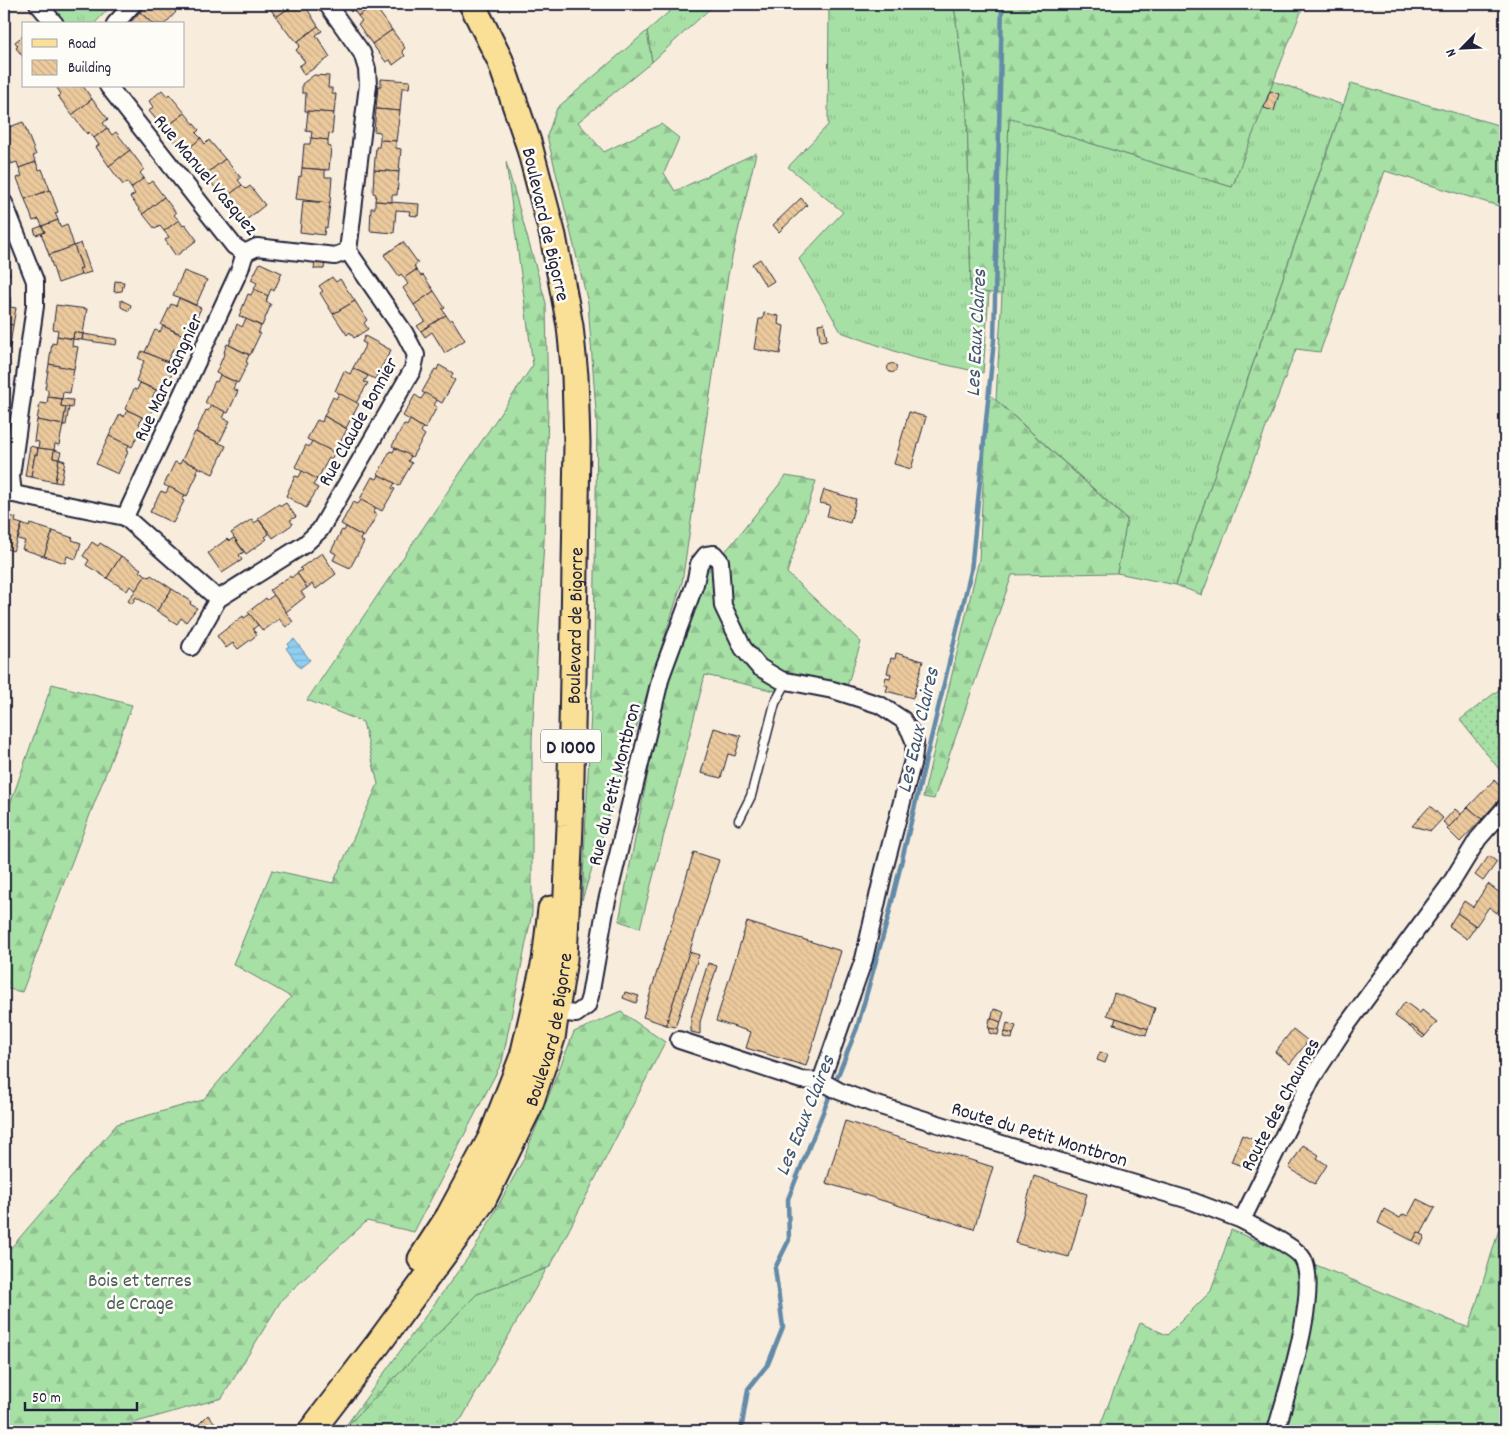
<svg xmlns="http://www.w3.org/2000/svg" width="1509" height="1435" font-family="Dekko,sans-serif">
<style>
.grass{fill:url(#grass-tufts);stroke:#648170}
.forest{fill:url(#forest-firs);stroke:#648170}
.garden{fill:url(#garden-dots);stroke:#648170}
.water{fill:url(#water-rules);stroke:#648aa8}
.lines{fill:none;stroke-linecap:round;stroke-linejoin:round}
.stream{stroke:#648aa8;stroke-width:4.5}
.building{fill:url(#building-back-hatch);stroke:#22223b}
.service-casing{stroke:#22223b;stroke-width:11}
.minor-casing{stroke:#22223b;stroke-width:20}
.primary-casing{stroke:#22223b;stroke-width:29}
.service{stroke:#fdfcf7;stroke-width:8}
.minor{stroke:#fdfcf7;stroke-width:16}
.primary{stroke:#fadf96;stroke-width:25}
.labels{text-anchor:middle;stroke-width:5;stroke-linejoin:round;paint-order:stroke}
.shield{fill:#fdfcf7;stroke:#646373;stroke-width:1}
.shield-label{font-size:19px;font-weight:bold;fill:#22223b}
.street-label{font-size:20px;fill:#22223b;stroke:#fdfcf7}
.park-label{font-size:20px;fill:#4a5b5b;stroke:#fdfcf7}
.water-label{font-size:21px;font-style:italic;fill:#435672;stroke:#fdfcf7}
</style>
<defs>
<pattern id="grass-tufts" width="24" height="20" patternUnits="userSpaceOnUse" patternTransform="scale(1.25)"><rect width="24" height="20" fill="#a7e0a5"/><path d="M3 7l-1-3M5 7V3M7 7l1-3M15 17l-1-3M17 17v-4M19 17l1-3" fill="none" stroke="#8fc08f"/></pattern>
<pattern id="forest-firs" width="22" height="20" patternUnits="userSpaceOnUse" patternTransform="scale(1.25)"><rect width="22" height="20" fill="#a7e0a5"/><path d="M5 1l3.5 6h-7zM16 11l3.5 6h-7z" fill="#8fc08f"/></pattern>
<pattern id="garden-dots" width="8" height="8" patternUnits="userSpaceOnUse" patternTransform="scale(1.25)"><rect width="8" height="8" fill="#a7e0a5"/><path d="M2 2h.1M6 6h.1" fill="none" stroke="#8fc08f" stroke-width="1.8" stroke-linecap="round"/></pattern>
<pattern id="water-rules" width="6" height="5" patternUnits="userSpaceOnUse" patternTransform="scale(1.25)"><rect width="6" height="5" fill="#90cff1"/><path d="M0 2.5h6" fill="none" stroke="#7cb1d0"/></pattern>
<pattern id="building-back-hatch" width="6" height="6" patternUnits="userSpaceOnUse" patternTransform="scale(1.25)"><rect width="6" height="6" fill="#ecca9d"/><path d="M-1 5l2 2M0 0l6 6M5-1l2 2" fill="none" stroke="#caad88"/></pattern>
</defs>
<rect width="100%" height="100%" fill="#f8eddc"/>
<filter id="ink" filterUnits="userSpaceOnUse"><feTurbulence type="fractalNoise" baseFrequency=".02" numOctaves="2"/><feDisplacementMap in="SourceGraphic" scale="10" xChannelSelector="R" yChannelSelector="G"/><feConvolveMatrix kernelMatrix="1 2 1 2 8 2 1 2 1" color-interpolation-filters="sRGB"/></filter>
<g filter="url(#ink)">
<g class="grass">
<polygon points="50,4 113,4 94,24 66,24"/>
<polygon points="678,4 715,4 652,62 647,31"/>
<polygon points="829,4 954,4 967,107 971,291 989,293 983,373 911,357 841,332 799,259 843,212 788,167 828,125"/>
<polygon points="1273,81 1343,105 1176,585 1117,573 1127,519 996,400 1002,294 1009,118 1232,187"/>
<polygon points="547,1268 462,1418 446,1431 342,1431 477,1294"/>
</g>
<g class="forest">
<polygon points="954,4 1304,4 1232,187 1009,118 1002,294 971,291 967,107"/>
<polygon points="647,31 652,62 578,122 604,152 661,124 679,138 664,173 675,191 756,153 728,275 682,582 582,900 594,648 597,425 588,303 547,136 557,108"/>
<polygon points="1351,83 1505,127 1505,208 1385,171 1320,352 1296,349 1202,595 1176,585"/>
<polygon points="506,162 546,303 548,412 544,542 532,738 532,913 502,1062 414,1232 367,1221 282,1299 222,1398 105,1431 4,1431 4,1256 117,1124 203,1100 291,997 233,964 272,870 333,883 378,784 363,722 307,700 533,365"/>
<polygon points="988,393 1127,520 1117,573 1012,575 934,799 923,797 979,560"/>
<polygon points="786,476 816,481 787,573 861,642 847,686 787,675 775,691 705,675 640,928 619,921 665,686 707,571 731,545"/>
<polygon points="52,684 132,705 22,992 4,988 4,822"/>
<polygon points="621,1012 665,1042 550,1267 477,1294 342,1431 475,1248 523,1160 574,1032"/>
<polygon points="1505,1225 1505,1431 1098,1431 1140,1323 1167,1335 1211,1291 1231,1230 1469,1328 1500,1226"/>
</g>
<polygon class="garden" points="1505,685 1505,771 1502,773 1460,720"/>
<polygon class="water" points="294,639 310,660 300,668 286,648 289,646 288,644"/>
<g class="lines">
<polyline class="stream" points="741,1431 748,1389 768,1364 783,1327 775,1268 789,1240 788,1199 857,1028 888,918 971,571 994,340 1002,4"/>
</g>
<g class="building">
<polygon points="148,4 175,4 172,8 176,12 165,24 153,24 140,12"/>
<polygon points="267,4 295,4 276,17"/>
<polygon points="295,4 304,4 318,26 297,42 292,36 291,37 276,17"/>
<polygon points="345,4 370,4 372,6 358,16 353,9 351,12"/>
<polygon points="372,6 375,11 377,9 392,30 372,44 358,24 362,21 358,16"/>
<polygon points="140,12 153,24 129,24"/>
<polygon points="318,26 322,31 316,35 330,57 304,75 299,66 305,62 296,50 300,46 297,42"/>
<polygon points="392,30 405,48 402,51 405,56 393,65 390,60 386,62 372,44"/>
<polygon points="24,35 24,58 16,48 18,46 15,42"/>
<polygon points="314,75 329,76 328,88 332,88 332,94 336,94 334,113 305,111 306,93 302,93 302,84"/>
<polygon points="381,79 410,81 409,88 402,88 400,111 376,109 378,86 381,86"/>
<polygon points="59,86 83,86 92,99 72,115 58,96 61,94 57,88"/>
<polygon points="162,90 167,96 169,94 185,113 164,129 149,111 153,107 149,101"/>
<polygon points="1270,91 1279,94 1274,111 1264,108"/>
<polygon points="92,99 108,119 103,123 107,128 94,138 89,132 87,134 72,115"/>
<polygon points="376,109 400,111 396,141 380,140 380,132 374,131"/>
<polygon points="308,111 334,113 332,134 329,133 328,140 311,138 312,132 306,131"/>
<polygon points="185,113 199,130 196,133 201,138 188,149 183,143 179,147 164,129"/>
<polygon points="23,122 36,155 33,156 36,162 19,168 17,162 11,164 4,143 4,129"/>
<polygon points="107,128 112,135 116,132 130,150 109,166 96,147 99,145 94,138"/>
<polygon points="201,138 205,144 209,140 225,159 205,175 190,156 192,154 188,149"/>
<polygon points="311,138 328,140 328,146 331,147 329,170 302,168 304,144 310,144"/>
<polygon points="380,140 396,141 396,148 401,149 399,172 374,170 376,147 379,147"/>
<polygon points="130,150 144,169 140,173 144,178 131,188 127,182 123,185 109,166"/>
<polygon points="225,159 241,178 238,180 242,185 229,195 225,190 220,194 205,175"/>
<polygon points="36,162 39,170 42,169 50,190 25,199 17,178 22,176 19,168"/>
<polygon points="302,168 325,170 325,177 332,177 330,203 296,199 299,176 301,177"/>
<polygon points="374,170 399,172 397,195 392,195 392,202 375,201 376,194 373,193"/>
<polygon points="144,178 148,184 152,181 164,197 143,214 130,197 135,194 131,188"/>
<polygon points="242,185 246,189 250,186 265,205 245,221 230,202 232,199 229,195"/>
<polygon points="50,190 58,212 55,213 58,220 42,226 39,219 33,221 25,199"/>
<polygon points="164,197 176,213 174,215 179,220 164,231 160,226 155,229 143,214"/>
<polygon points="801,198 807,205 779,232 773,225"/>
<polygon points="303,201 330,203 327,228 325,227 324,235 300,232"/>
<polygon points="375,201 419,204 418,216 409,215 410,211 396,210 394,233 370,231 371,208 375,208"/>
<polygon points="58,220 60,227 67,224 74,246 49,255 41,233 45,232 42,226"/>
<polygon points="179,220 183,226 185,224 197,240 176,256 165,240 169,237 164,231"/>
<polygon points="42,226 45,232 36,235 34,229"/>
<polygon points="403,242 418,263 414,266 416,270 404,278 401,274 399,276 384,255"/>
<polygon points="81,243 91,272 81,275 79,269 82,268 74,246"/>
<polygon points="74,246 82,268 79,269 81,275 58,283 49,255"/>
<polygon points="4,257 10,275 7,276 9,283 4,285"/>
<polygon points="760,259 774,281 766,286 752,264"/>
<polygon points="325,260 324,269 314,269 315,261"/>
<polygon points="260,263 282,273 274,291 271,289 268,296 254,289 257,283 251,280"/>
<polygon points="416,270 421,276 423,275 434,291 414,305 403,288 408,284 404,278"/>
<polygon points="184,271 207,280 196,305 173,295"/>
<polygon points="332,277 336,282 340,279 355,301 333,314 320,293 323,291 319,286"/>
<polygon points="115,281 124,282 122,291 114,292"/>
<polygon points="254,289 268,296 266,302 271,304 262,326 239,316 248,294 251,295"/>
<polygon points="434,291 445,308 442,309 446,315 421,331 417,326 425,321 414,305"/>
<polygon points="4,297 11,298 10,307 16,308 13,325 4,323"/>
<polygon points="179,298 201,308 188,337 161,325 171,304 176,306"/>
<polygon points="121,300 131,305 129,311 121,307"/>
<polygon points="355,301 367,320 364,323 368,329 354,338 350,332 347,335 333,314"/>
<polygon points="56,305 87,309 83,334 74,332 73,339 57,336 58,330 53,329"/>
<polygon points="764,313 779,316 778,324 784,326 780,354 754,349 759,319 763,319"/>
<polygon points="446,315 450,321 452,319 465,340 445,353 432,332 425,337 421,331"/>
<polygon points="246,319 261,326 258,333 260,334 250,355 229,345 237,324 242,327"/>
<polygon points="4,323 13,325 10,346 4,345 4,348"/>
<polygon points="824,323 827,340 820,341 818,324"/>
<polygon points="163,326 184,336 178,351 173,349 167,362 145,352 155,330 160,332"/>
<polygon points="74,332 83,334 82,340 73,339"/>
<polygon points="83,334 117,339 116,345 82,340"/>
<polygon points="57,336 73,339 72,346 78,347 74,369 49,364 52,343 56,344"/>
<polygon points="365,336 391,350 375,379 353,368 366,344 362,342"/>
<polygon points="227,344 249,355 246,362 248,363 238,383 216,373 225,352 224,352"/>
<polygon points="142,351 170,363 166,371 172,373 163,393 136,381 144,361 138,358"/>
<polygon points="4,358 8,358 5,381 4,381"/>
<circle cx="892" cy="368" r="4.5"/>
<polygon points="49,364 74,369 70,393 63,392 62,399 48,397 48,389 45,389"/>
<polygon points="439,365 453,373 451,378 455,380 442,403 422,392 435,369 437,370"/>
<polygon points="353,368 368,376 364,382 368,383 356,403 335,391 344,371 350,374"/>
<polygon points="220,375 236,382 233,389 238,391 228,413 205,403 215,381 217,382"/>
<polygon points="140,383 156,390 152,398 157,400 148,420 125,409 134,389 137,390"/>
<polygon points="339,393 359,404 346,428 324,416 333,397 336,399"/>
<polygon points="425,393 437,400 434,405 437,407 425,429 403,416 415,395 421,399"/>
<polygon points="48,397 62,399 61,406 66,407 63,425 37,420 40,403 47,404"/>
<polygon points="62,399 73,400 72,408 61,406"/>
<polygon points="211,405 226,412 223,418 230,421 219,443 196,432 206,410 208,411"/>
<polygon points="66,407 69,407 66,425 63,425"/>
<polygon points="127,410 142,417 139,424 142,426 132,447 109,436 120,414 124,417"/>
<polygon points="909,412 926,417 911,469 894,464"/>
<polygon points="324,416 347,429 335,453 307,439 317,420 322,422"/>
<polygon points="37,420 63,425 59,445 55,444 54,450 38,448 39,442 34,441"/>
<polygon points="410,420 423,428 421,432 425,435 412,457 392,446 404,424 407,426"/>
<polygon points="195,432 226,446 213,474 182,460"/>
<polygon points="109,436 129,445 126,451 128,452 118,474 96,464"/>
<polygon points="312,441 335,453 331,459 329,458 317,480 295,467 306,445 309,447"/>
<polygon points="30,446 38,448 37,455 35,454 31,477 25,476"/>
<polygon points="38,448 54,450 53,458 59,459 55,482 31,477 35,454 37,455"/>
<polygon points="395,448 411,456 408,461 412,463 399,486 378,474 390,451 393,452"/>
<polygon points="54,450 61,452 59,459 53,458"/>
<polygon points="59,459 65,461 61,483 55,482"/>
<polygon points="182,460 198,467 196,472 198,473 187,496 164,485 175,462 180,464"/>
<polygon points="302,471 317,479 313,485 318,488 306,508 286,496 295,476 299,477"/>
<polygon points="379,475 395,483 392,488 395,489 382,511 360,499 372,477 377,479"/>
<polygon points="169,487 185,495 182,500 184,501 173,523 150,512 161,491 166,493"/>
<polygon points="824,490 856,499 850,523 827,516 830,505 820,503"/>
<polygon points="361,500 376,508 373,513 377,515 364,537 341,524 353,502 358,504"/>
<polygon points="286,503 296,517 290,520 293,524 273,538 258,518 279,504 281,506"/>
<polygon points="4,514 16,518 15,522 22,524 13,551 5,548 7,544 4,543"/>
<polygon points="252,519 254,523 259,520 269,534 265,537 267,539 246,554 231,533"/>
<polygon points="22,524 29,527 30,524 53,531 44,556 22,549 25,541 18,539"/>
<polygon points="346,527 362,536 360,540 364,542 350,568 333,560 336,554 331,551 342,530 344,531"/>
<polygon points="53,531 73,538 72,540 81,543 76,559 67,556 65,563 44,556"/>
<polygon points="234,538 244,552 239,555 242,560 222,573 208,553 227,539 229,541"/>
<polygon points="92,542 98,546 100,543 121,556 107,578 86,565 89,560 83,556"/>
<polygon points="322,553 336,574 316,589 312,584 307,588 297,573 302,570 300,568"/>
<polygon points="121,556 141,569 139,571 146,575 136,590 130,586 127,591 107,578"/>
<polygon points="297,573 307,588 301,592 305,597 286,612 270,590 290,576 291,578"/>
<polygon points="146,575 149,577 151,575 172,589 157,611 136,597 132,604 128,601"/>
<polygon points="172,589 191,601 190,604 197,608 186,622 181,618 177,624 157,611"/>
<polygon points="274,595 293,622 286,627 279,619 263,631 248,612 266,598 267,600"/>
<polygon points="250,614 258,625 253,629 257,635 238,649 233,643 226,648 217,636 243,616 244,618"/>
<polygon points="896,653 923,661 913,698 886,691 888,686 884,685 886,677 890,678 891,674 887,673 891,658 895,659"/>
<polygon points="714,728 741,736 735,756 728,754 721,778 701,773"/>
<polygon points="1494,780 1505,791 1505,793 1482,819 1468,807"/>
<polygon points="1430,806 1443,818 1431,831 1412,826"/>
<polygon points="1468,807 1482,819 1460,842 1447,829"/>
<polygon points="1455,809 1461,814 1449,827 1443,822"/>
<polygon points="694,852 719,860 666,1025 643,1017"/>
<polygon points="1489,856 1497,862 1483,881 1475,875"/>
<polygon points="1488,884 1505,897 1505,900 1497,913 1489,907 1476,926 1457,913 1464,901 1473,907"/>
<polygon points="1457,913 1476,926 1467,939 1449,926"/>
<polygon points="747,922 841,951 806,1066 746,1048 751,1032 716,1021"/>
<polygon points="689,952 699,955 675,1027 666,1025"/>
<polygon points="708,963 717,966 700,1022 700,1034 691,1032 691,1018"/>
<polygon points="625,992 639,996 636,1003 623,998"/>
<polygon points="1114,993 1155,1008 1148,1029 1107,1015"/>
<polygon points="1405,1002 1420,1013 1422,1010 1437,1022 1425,1036 1411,1025 1410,1027 1395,1016"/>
<polygon points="994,1009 1004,1012 1001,1022 991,1019"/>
<polygon points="990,1018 1001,1022 999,1030 988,1028"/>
<polygon points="1116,1018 1148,1029 1146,1035 1114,1024"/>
<polygon points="1007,1023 1016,1026 1013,1034 1005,1032"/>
<polygon points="1411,1025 1425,1036 1423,1038 1410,1027"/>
<polygon points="990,1028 999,1030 998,1035 989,1033"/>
<polygon points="1293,1029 1308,1041 1290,1064 1275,1052"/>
<polygon points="1005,1032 1013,1034 1012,1039 1003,1037"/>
<polygon points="1100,1052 1108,1055 1105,1063 1097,1060"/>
<polygon points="845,1121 993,1167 974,1229 826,1183"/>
<polygon points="1242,1135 1259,1142 1249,1168 1231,1162"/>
<polygon points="1303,1145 1319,1155 1317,1158 1327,1165 1315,1184 1289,1168"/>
<polygon points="1034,1176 1087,1194 1069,1257 1015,1243"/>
<polygon points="1417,1199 1435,1208 1421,1234 1418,1232 1413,1241 1378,1223 1384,1209 1400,1218 1403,1214 1408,1216"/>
<polygon points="1418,1232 1425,1236 1421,1245 1413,1241"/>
<polygon points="208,1415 217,1425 210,1431 192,1431"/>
</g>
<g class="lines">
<defs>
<polyline id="service" points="739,820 751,796 775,703 787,681"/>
<g id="minor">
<polyline points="38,4 55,24"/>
<polyline points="115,24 133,4"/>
<polyline points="108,86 234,246 245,253 257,247 335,256 348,251"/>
<polyline points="4,203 35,281 35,306 11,476 13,494"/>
<polyline points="4,492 125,517 218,599"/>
<polyline points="125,517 240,269 245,253"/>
<polyline points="191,647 218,599 305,544 320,530 413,369 416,355 404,332 348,251 368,85 367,69 362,53 327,4"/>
<polyline points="557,1012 576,1014 587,1006 590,996 606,905 661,676 695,584 699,564 706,555 714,554 720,561 723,606 743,648 759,667 781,680 833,690 880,705 903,720 910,731 915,743 913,760 884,870 864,959 821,1081"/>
<polyline points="679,1040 801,1080 821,1081"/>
<polyline points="821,1081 839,1091 871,1103 1034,1154 1189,1200 1242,1220"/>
<path d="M1276,1431C1286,1395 1320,1291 1303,1259C1297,1247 1255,1228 1242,1220L1312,1078L1346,1026L1451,883L1478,839L1505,808"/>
</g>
<g id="primary">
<polyline points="421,1259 449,1216 491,1138 523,1056 545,961 551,909"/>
<path id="s1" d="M311,1431L378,1344L482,1202L529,1107L552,1038L564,959L570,826L574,629L577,443L575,376L570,326L553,236L529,145L500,60L472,4"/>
</g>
</defs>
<use href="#service" class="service-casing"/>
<use href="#minor" class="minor-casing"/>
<use href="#primary" class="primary-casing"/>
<use href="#service" class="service"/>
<use href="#minor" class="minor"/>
<use href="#primary" class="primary"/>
</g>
</g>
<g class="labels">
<rect class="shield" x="541" y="729.5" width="60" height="33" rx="4"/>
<g class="shield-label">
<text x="571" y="753">D 1000</text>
</g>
<g class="street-label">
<text transform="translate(207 174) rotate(50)" y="7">Rue Manuel Vasquez</text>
<text transform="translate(547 224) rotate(77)" y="7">Boulevard de Bigorre</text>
<text transform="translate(167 377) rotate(-65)" y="7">Rue Marc Sangnier</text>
<text transform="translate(357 421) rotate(-61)" y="7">Rue Claude Bonnier</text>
<text dy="7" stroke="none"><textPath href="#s1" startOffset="878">Boulevard de Bigorre</textPath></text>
<text transform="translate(613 784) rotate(-76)" y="7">Rue du Petit Montbron</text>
<text dy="7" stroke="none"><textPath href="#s1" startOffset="472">Boulevard de Bigorre</textPath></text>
<text transform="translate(1279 1104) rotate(-62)" y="7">Route des Chaumes</text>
<text transform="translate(1040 1133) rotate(17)" y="7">Route du Petit Montbron</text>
</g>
<g class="park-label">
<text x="140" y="1286">Bois et terres<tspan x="140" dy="23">de Crage</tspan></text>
</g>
<g class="water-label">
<text transform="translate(975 333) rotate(-87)" y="7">Les Eaux Claires</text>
<text transform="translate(917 730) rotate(-77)" y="7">Les Eaux Claires</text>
<text transform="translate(804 1115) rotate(-68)" y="7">Les Eaux Claires</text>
</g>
</g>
<rect width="1509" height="1435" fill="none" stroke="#fdfcf7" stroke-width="20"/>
<rect x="10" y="10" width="1489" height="1415" fill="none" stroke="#22223b" stroke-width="2" filter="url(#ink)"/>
<rect x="22" y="22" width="162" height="65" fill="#fdfcf7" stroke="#a5a5ac"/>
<rect x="32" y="39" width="25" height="8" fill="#fadf96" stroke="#a5a5ac"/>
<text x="68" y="48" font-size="15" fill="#22223b">Road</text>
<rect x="32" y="60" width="25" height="15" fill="url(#building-back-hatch)" stroke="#a5a5ac"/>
<text x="68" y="72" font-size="15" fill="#22223b">Building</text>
<g transform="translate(1462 48) rotate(246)" stroke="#fdfcf7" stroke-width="4" paint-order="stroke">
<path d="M0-4L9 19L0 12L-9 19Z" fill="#22223b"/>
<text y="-8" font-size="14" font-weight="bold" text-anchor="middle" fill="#22223b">N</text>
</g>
<path d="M25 1402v8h112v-8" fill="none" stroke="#22223b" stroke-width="2.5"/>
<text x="32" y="1402" font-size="15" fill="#22223b" stroke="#fdfcf7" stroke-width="4" paint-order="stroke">50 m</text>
</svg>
